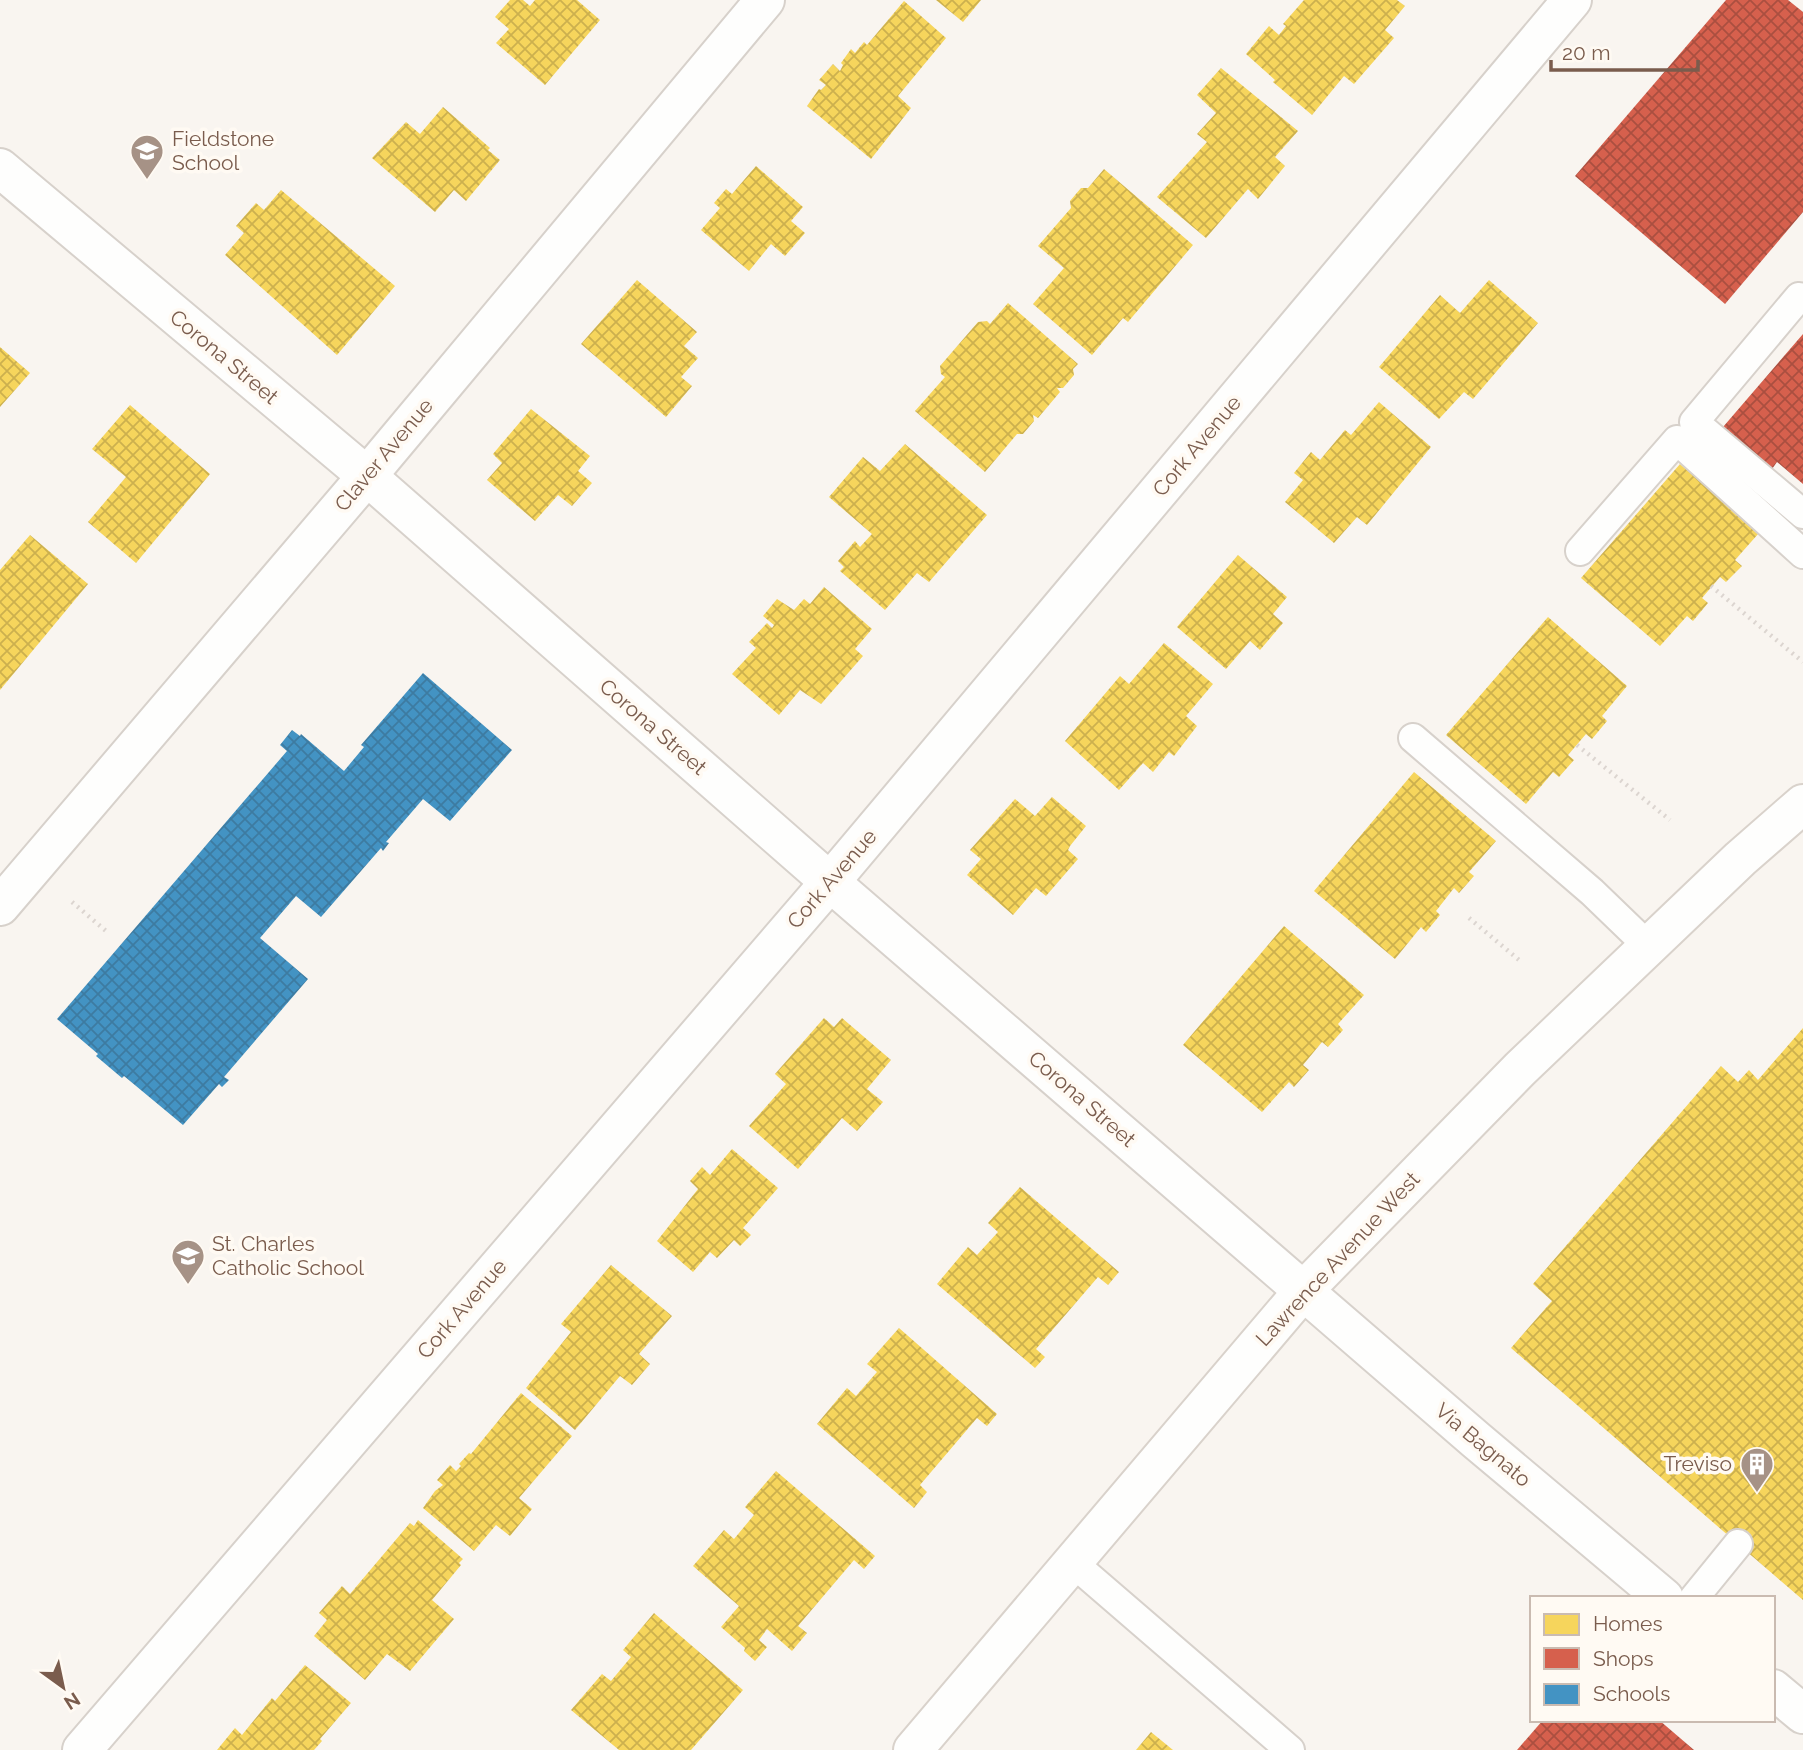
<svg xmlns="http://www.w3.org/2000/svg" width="1803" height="1750" font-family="Raleway,sans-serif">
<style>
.homes{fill:url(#homes-cross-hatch)}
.shops{fill:url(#shops-cross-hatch)}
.schools{fill:url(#schools-cross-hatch)}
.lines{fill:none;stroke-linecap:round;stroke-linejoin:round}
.lane-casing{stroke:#d7d1cb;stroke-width:32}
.street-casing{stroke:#d7d1cb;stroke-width:42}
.secondary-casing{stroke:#d9d2cb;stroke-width:42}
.path{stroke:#dcd5d0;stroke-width:4.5;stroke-dasharray:2 5;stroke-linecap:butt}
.lane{stroke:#fefefd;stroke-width:28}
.street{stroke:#fefefd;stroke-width:38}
.secondary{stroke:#fefefd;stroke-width:38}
.labels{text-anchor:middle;stroke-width:7;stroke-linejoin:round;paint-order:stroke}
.poi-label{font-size:21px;fill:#7a5c4d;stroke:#fffaf3;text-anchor:start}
.street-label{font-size:21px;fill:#7a5c4d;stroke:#fffaf3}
</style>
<defs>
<pattern id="homes-cross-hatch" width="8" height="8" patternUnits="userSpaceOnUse" patternTransform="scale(1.75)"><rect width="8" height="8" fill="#f6d55c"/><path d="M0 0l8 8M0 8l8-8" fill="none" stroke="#ccb04e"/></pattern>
<pattern id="shops-cross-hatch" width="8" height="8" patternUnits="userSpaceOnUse" patternTransform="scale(1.75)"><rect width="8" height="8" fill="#d6604d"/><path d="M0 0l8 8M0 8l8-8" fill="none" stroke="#aa4f40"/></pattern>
<pattern id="schools-cross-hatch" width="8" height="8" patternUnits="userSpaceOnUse" patternTransform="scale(1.75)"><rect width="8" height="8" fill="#4393c3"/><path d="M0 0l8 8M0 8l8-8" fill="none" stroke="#3d7ba1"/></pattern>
</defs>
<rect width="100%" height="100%" fill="#f9f5f0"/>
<g class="homes">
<polygon points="510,0 523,0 530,6 535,0 577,0 600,20 545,85 496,43 509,29 495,17"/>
<polygon points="936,0 981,0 963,22"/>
<polygon points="1304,0 1397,0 1405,6 1385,30 1394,38 1354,84 1344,76 1312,115 1273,82 1275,80 1246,54 1269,26 1279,35 1286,26 1283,24"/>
<polygon points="904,1 946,38 898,96 911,108 871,159 807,106 819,89 821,90 826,85 819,80 833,64 840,71 843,65 841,63 851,49 855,53 864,42 867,45"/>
<polygon points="1221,68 1298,131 1275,157 1285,166 1258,199 1248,189 1206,238 1157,197 1207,142 1197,134 1216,113 1197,95"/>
<polygon points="443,107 490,148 488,150 500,160 466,201 454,190 435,212 372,158 406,122 420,134"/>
<polygon points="756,166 803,207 791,221 805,233 785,256 771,244 749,271 701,230 720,208 714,203 726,189 732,194"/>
<polygon points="1104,169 1193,245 1128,322 1123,318 1092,355 1033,304 1064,268 1038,246 1071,208 1070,201 1081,188 1088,188"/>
<polygon points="281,190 395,286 337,355 225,255 244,233 236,226 256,203 264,210"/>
<polygon points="637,280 697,332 684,346 698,358 681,377 692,386 666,417 581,344"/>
<polygon points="1489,280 1538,323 1473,399 1464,392 1439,419 1379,367 1440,295 1460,313"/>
<polygon points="1008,303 1078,364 1073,369 1074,375 1063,388 1057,388 1060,392 1038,418 1033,415 1034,421 1023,434 1017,434 985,472 915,411 945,377 941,374 940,366 978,322 987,321 990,324"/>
<polygon points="0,347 30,373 0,407"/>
<polygon points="1379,402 1431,447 1367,525 1357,517 1334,543 1285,502 1303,480 1294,473 1311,452 1320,460 1345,430 1351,435"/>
<polygon points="130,405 210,474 136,563 88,522 126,477 92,449"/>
<polygon points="531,409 590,456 578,471 592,483 572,506 558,495 535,521 487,480 502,463 493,454"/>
<polygon points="905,444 987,515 929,582 917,573 885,610 840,571 844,567 838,561 855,541 860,547 872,534 829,497 863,457 880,471"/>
<polygon points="1680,464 1759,533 1735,560 1742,566 1726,582 1720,577 1702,598 1708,603 1693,621 1687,616 1660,646 1581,578"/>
<polygon points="30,535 88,584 0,690 0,570"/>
<polygon points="1238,555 1287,597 1273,614 1283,623 1260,650 1250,641 1226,669 1177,627"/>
<polygon points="824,587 872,629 855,649 863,656 821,704 800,690 779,715 732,674 756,648 749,642 767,623 772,628 774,625 763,616 777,599 794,610 804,599 810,604"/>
<polygon points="1548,617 1627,686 1602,716 1607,721 1592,739 1586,734 1568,755 1574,760 1559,777 1553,772 1526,804 1446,735"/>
<polygon points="1164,643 1213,684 1186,716 1197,726 1174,756 1169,752 1153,772 1143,763 1119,790 1065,741 1120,676 1129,684"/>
<polygon points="1414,772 1496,841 1469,872 1474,876 1459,893 1454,888 1436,911 1440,915 1426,932 1421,927 1395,959 1314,891"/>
<polygon points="1052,797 1086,826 1070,846 1068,850 1078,859 1046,896 1036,888 1013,915 967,875 981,859 970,850 1015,799 1035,816"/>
<polygon points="1284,926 1364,995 1338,1024 1343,1030 1328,1047 1322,1042 1303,1065 1309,1070 1294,1087 1289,1082 1262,1112 1183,1045"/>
<polygon points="824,1018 834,1027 842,1018 891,1060 867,1089 883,1102 857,1131 842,1118 798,1169 749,1126 786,1084 775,1074"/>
<polygon points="1803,1028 1803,1600 1511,1348 1552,1301 1533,1284 1721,1066 1738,1082 1749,1070 1758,1080"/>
<polygon points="732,1149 778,1188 743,1228 751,1235 740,1246 734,1240 717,1258 710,1252 693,1272 657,1241 698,1189 690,1181 702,1167 710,1175"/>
<polygon points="1020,1187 1119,1272 1108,1285 1098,1277 1036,1349 1045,1357 1035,1368 937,1284 968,1247 977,1255 998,1232 988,1223"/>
<polygon points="611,1265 672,1316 639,1354 650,1364 632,1385 620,1376 575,1430 526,1388 571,1332 561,1324"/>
<polygon points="899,1328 997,1414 987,1426 977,1418 920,1485 927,1492 914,1508 817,1424 847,1388 856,1396 877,1372 867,1364"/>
<polygon points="521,1393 572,1436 519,1498 532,1509 510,1536 496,1525 474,1551 423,1508 435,1491 443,1485 437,1480 450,1465 456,1471 461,1466 459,1464 469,1453 471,1454"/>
<polygon points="776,1471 875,1556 864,1569 854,1560 798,1626 807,1633 792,1651 767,1629 759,1640 767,1647 755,1661 744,1651 745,1648 721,1627 739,1606 693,1566 724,1530 734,1539 754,1515 745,1507"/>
<polygon points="418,1520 463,1559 459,1563 461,1565 432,1600 454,1619 410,1671 387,1654 365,1680 314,1636 327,1620 319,1613 342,1586 350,1594 410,1523 414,1526"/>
<polygon points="654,1613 743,1690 691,1750 619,1750 571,1710 602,1674 611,1681 631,1657 623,1650"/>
<polygon points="305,1665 351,1703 320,1739 322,1741 314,1750 217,1750 235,1728 242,1735 272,1698 275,1701"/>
<polygon points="1151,1732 1173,1750 1136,1750"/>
</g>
<g class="shops">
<polygon points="1726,0 1788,0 1803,12 1803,212 1725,304 1575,176"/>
<polygon points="1803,334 1803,484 1777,462 1772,469 1723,427"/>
<polygon points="1543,1720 1659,1720 1694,1750 1517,1750"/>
</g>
<polygon class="schools" points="423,673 512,750 450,821 423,799 386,842 389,843 383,851 381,848 321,917 296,896 260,938 308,979 224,1077 229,1080 222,1087 219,1084 183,1125 124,1076 122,1078 96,1056 98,1054 57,1019 287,751 280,745 292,730 300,736 301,734 344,771 364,747 361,745"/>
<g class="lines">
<defs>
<g id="lane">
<polyline points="1799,297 1694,422 1803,514"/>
<polyline points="1580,551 1677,440 1803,554"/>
<polyline points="1413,738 1592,892 1648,946"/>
<polyline points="1072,1562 1290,1750"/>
<polyline points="1694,1598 1738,1544"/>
</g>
<g id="street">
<polyline points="0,168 367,476 830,882 1476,1440 1664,1598"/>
<polyline points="0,906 367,476 765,0"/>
<polyline points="1773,1689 1803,1714"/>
<polyline points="82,1750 830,882 1572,0"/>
</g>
<polyline id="secondary" points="913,1750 1304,1290 1520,1069 1740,859 1803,804"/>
</defs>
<use href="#lane" class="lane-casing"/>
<use href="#street" class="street-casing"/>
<use href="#secondary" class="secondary-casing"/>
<g class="path">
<polyline points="1711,586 1803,662"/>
<polyline points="1577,745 1670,820"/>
<polyline points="72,902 106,931"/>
<polyline points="1469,918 1519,960"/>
</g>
<use href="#lane" class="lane"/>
<use href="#street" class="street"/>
<use href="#secondary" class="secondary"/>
</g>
<defs>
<symbol id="school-pin" viewBox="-11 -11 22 30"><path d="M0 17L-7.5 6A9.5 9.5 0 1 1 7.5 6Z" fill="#a69286" stroke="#fffaf3"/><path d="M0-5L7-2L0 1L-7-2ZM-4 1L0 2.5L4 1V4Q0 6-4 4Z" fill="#fff"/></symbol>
<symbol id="building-pin" viewBox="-11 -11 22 30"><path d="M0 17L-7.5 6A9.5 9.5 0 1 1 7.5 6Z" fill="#a69286" stroke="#fffaf3"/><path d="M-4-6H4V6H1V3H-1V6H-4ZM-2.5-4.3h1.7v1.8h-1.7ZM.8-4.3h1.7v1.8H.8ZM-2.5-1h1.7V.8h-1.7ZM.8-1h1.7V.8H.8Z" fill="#fff"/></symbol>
</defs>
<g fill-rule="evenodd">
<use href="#school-pin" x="128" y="132" width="38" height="52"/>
<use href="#school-pin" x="169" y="1237" width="38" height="52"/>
<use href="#building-pin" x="1738" y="1445" width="38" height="52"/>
</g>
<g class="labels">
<g class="poi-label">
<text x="172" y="146">Fieldstone<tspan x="172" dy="24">School</tspan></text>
<text x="212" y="1251">St. Charles<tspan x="212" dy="24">Catholic School</tspan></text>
<text x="1732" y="1471" text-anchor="end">Treviso</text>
</g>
<g class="street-label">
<text transform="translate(224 357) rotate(40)" y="7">Corona Street</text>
<text transform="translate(1197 446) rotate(-50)" y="7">Cork Avenue</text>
<text transform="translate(384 455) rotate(-50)" y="7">Claver Avenue</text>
<text transform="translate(653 727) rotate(41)" y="7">Corona Street</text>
<text transform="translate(832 879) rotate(-49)" y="7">Cork Avenue</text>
<text transform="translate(1082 1099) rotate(41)" y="7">Corona Street</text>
<text transform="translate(1338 1259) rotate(-47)" y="7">Lawrence Avenue West</text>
<text transform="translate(462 1309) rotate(-49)" y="7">Cork Avenue</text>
<text transform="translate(1483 1445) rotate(40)" y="7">Via Bagnato</text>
</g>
</g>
<rect x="1530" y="1596" width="245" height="126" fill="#fffaf3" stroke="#cabbb1" stroke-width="2"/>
<rect x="1544" y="1614" width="35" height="21" fill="#f6d55c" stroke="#cabbb1" stroke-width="2"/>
<text x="1593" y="1631" font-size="21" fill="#7a5c4d">Homes</text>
<rect x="1544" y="1648" width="35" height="21" fill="#d6604d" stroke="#cabbb1" stroke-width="2"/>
<text x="1593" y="1666" font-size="21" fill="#7a5c4d">Shops</text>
<rect x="1544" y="1684" width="35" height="21" fill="#4393c3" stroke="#cabbb1" stroke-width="2"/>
<text x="1593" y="1701" font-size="21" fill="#7a5c4d">Schools</text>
<g transform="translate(63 1687) rotate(147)" stroke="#fffaf3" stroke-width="5" paint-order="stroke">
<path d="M0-5L12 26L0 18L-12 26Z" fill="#7a5c4d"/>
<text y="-10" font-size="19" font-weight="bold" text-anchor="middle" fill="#7a5c4d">N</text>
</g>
<path d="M1551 60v10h147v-10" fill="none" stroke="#7a5c4d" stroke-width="3.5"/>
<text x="1562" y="60" font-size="21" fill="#7a5c4d" stroke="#fffaf3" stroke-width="5" paint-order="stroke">20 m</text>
</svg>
